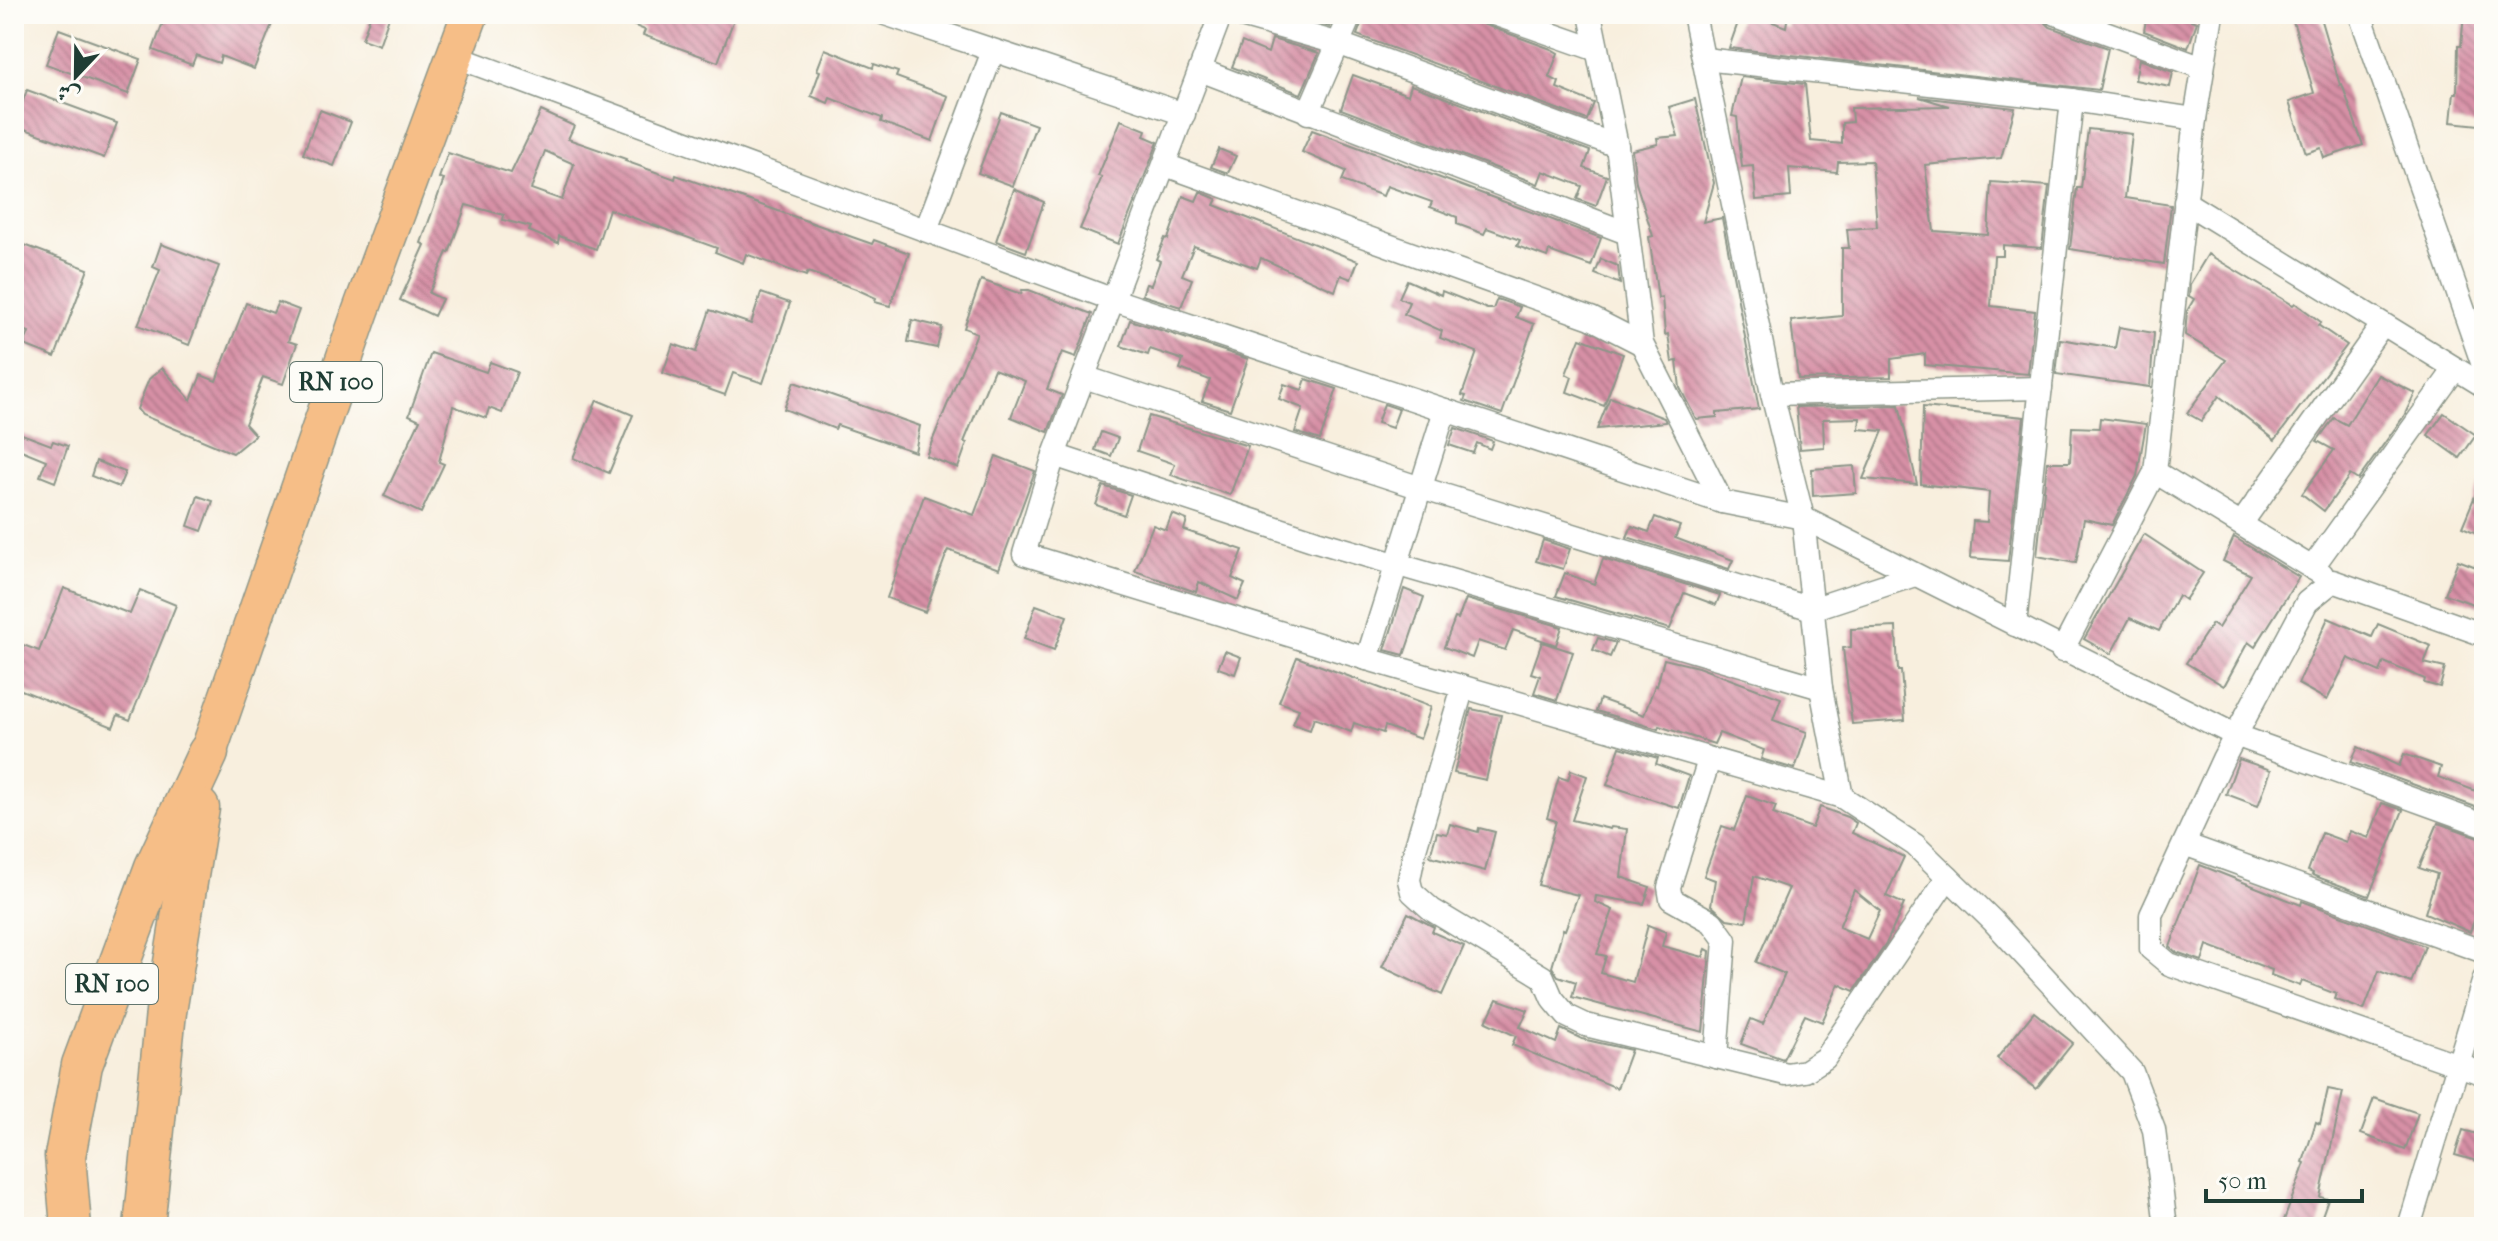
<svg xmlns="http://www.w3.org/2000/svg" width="2498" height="1241" font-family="'IM FELL French Canon',Amiri,serif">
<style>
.building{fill:url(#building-back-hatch);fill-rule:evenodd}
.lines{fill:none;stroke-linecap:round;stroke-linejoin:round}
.street-casing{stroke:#8c9689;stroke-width:25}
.primary-casing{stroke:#8c9689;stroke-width:39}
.highway-casing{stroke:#8c9689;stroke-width:43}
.street{stroke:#fff;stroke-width:22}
.primary{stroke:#f6be87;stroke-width:36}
.highway{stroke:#f6be87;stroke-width:40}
.labels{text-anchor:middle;stroke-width:8;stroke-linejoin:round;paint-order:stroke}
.shield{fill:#fdfcf7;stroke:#62766e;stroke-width:2}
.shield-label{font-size:24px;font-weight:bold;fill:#1f3d34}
</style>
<defs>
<pattern id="building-back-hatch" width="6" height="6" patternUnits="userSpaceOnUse" patternTransform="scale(2)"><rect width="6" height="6" fill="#d790a6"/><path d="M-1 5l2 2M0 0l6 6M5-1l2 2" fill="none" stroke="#ae7788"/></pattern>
</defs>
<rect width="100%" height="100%" fill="#fdfcf7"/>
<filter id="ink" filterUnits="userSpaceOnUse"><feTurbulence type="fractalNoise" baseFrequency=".0125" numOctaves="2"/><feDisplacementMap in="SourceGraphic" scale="16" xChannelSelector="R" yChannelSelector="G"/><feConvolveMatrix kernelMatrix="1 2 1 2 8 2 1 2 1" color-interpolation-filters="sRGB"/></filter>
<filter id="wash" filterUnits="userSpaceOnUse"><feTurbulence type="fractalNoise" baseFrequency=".006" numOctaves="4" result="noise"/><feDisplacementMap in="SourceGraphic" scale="32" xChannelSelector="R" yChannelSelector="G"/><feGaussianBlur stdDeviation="1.8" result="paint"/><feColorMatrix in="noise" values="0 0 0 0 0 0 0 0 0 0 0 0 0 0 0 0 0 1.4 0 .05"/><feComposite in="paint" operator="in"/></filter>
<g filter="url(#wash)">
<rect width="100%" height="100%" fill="#f8efde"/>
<g id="blocks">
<g class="building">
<polygon points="166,14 191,14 210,21 213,14 263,14 274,19 254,69 221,56 219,63 196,55 192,65 153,50"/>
<polygon points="371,14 390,14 379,45 362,39"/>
<polygon points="606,14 722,14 734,19 718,62 643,35 645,30"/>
<polygon points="1285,14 1336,14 1330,27"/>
<polygon points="1365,14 1455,14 1551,49 1558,53 1549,77 1559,82 1557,88 1594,103 1587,120 1357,35"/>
<polygon points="1741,14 1752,14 1786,27 1788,14 2042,14 2045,22 2050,27 2108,48 2099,90 1729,48"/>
<polygon points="2147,14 2193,14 2191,20 2197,22 2188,48 2144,31"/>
<polygon points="2291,14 2319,14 2340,85 2342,84 2363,145 2324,158 2321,148 2306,153 2289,102 2314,93"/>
<polygon points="2464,14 2484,14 2484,79 2479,125 2451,122 2454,93 2457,93 2458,46 2461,46"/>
<polygon points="59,29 141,59 128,94 46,64"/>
<polygon points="1272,39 1319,53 1301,94 1232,67 1242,42 1268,53"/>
<polygon points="825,49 873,68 874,64 898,72 896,77 948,96 932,141 881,122 882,118 830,98 828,103 811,96 820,71 817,70"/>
<polygon points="2139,59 2173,72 2170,87 2135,80"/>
<polygon points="1353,75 1408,95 1411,85 1590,151 1584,168 1607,176 1596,206 1577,199 1582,186 1543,171 1538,184 1341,109"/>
<polygon points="1741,77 1805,84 1811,141 1842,144 1842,123 1852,122 1851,108 1949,106 1919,97 2015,108 2001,158 1925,165 1934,231 1988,235 1991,182 2049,186 2042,248 2003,245 2003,256 1994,256 1991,306 2035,311 2028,374 1925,365 1925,354 1891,359 1891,377 1798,379 1791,321 1842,316 1842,248 1849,248 1847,229 1877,227 1872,161 1838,162 1837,172 1789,168 1791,197 1756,200 1753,166 1742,167 1737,117 1732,116"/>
<polygon points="27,90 117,123 104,158 14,125"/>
<polygon points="1695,99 1714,183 1703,222 1722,218 1759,409 1717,413 1717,417 1696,419 1680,388 1677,361 1672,362 1668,334 1665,335 1662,297 1658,298 1649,237 1653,236 1636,183 1632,150 1658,144 1657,138 1678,136 1669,107"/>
<polygon points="320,110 351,122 334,166 303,154"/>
<path d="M541,111L574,126L568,139L626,159L625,161L675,179L676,175L872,244L874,240L909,253L890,306L875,302L876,298L856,289L808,272L806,276L746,254L743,263L715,252L717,248L609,209L596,249L559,236L558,243L529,231L531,227L503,220L504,215L466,205L449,253L447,252L429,293L442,299L434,316L400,300L425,245L421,243L444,179L439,178L448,153L511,173ZM545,151L574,164L562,200L531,189Z"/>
<polygon points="1001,112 1036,125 1013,186 978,173"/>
<polygon points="1121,120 1146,130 1144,136 1158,142 1118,244 1080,229 1102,177 1098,176"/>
<polygon points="2088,129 2132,134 2125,198 2171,205 2164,264 2070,249 2077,188 2081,188"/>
<polygon points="1312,130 1601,238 1591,266 1549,251 1547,257 1517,246 1520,240 1487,228 1484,234 1457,224 1457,217 1430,207 1432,202 1387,186 1383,196 1342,181 1346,171 1302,152"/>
<polygon points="1219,149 1236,156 1228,173 1211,167"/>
<polygon points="1014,189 1044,202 1026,252 996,241"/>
<polygon points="1200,192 1217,199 1214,205 1358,261 1351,279 1341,275 1335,291 1261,258 1257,268 1194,246 1182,275 1192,279 1181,307 1142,295 1146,284 1151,285 1160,261 1156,259 1165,238 1168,239 1183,196 1196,201"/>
<polygon points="14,241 88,269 55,357 24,345 29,332 14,326"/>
<polygon points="161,244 219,266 189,345 138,325 160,270 153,267"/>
<polygon points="2208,254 2293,305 2295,303 2321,322 2318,325 2347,345 2275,440 2219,396 2201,421 2187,413 2226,360 2185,335 2187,311 2194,299 2189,296 2190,284"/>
<polygon points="1601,259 1618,266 1620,284 1595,274"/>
<polygon points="981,280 1021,294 1022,290 1029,290 1092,314 1076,357 1062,352 1047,389 1062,395 1048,432 1011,417 1025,381 994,369 964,442 967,443 958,468 926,456 977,333 964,328"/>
<polygon points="1407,280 1441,295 1442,291 1487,309 1493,309 1497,299 1520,307 1516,317 1534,324 1502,414 1464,401 1466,396 1462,395 1477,352 1440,338 1442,331 1404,314 1409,302 1399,298"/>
<polygon points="761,293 790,303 763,383 733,373 725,395 663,373 673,344 696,352 710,310 751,324"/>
<polygon points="278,302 299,310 288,341 297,344 283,384 263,377 245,424 255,435 233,453 142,415 137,409 149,379 162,368 191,400 201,375 216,381 246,303 273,313"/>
<polygon points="912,320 942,327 937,348 908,342"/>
<polygon points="1130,320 1248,359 1230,410 1202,401 1210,380 1180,369 1183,360 1150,349 1148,355 1121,346"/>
<polygon points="2119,327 2154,333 2150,387 2056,374 2060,339 2115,348"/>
<polygon points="1580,338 1623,354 1604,406 1567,392 1572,377 1566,374"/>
<polygon points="431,353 486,372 490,362 517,372 502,413 489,408 486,418 453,406 439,462 444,464 421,513 384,496 420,420 409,415"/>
<polygon points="2378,375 2415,393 2404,416 2358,480 2350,475 2324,511 2302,494 2334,450 2317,441 2334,418 2347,425"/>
<polygon points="1306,379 1337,389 1320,440 1295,432 1303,408 1279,399 1284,384 1302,390"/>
<polygon points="794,382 920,426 915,452 837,425 835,429 784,409"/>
<polygon points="1610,397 1664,418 1666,422 1597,429"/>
<polygon points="597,400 633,415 609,473 573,458"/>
<polygon points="1384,404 1399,409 1392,428 1377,423"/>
<polygon points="1899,405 1917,484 1863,479 1883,431 1859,429 1860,418 1823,419 1824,447 1800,449 1796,407"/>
<polygon points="1923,407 2024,417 2008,561 1970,558 1973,521 1987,522 1989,492 1921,484"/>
<polygon points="2444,413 2476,435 2460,458 2428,435"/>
<polygon points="1149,416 1248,446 1230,495 1171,475 1175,464 1137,451"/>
<polygon points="2100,418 2146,424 2137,476 2112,525 2084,519 2076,563 2037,556 2047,462 2070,462 2072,427 2099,428"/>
<polygon points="1455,428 1493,441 1490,449 1477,443 1473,453 1449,445"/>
<polygon points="14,431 51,445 53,441 68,446 55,482 40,476 46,460 14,447"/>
<polygon points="1101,432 1118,438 1111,456 1095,450"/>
<polygon points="996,456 1035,471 999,569 948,550 925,612 887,598 924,496 974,515"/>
<polygon points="96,461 125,472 119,487 91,476"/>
<polygon points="1854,466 1856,493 1813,496 1812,469"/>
<polygon points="2484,474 2484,536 2462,527"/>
<polygon points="1103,486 1131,495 1124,515 1096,505"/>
<polygon points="198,496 213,501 202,531 188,526"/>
<polygon points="1172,514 1187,520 1184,530 1243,550 1232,578 1245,584 1238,600 1199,582 1196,592 1135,571 1153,525 1166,530"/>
<polygon points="1655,517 1680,526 1675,538 1733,560 1729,569 1627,537 1632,526 1649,532"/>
<polygon points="2144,534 2203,573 2185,600 2178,595 2159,631 2130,618 2111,654 2084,639"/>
<polygon points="2234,537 2299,577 2255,647 2248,642 2224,686 2186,663 2212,624 2218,628 2251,575 2223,561"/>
<polygon points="1543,540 1570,549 1563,569 1536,561"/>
<polygon points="1603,559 1720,595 1716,605 1684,593 1670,629 1556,596 1565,573 1594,584"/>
<polygon points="2458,560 2484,570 2484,608 2445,594"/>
<polygon points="64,588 130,614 140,590 176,605 130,720 118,715 113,727 14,687 14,654 18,643 39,651"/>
<polygon points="1404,589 1424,597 1404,655 1385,650"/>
<polygon points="1466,599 1562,627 1556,645 1513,630 1505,650 1478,641 1472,658 1444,647 1455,618 1458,619"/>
<polygon points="1036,605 1067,616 1054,650 1024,639"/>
<polygon points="2328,618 2372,637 2378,624 2431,646 2424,663 2445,668 2440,687 2424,683 2425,679 2384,662 2380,672 2348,658 2327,700 2298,684"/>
<polygon points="1896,627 1898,671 1901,671 1905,720 1852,724 1843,648 1851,647 1851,629"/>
<polygon points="1598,638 1616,643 1610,657 1593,650"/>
<polygon points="1542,642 1573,652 1557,700 1534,693 1540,676 1531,673"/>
<polygon points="1225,651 1241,657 1235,674 1218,668"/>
<polygon points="1297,657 1431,707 1420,739 1385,726 1383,733 1354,723 1351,732 1314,718 1310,730 1293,724 1299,709 1279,702"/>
<polygon points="1664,659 1698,667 1781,698 1773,720 1807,732 1795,769 1761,759 1764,750 1719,733 1714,744 1659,726 1658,729 1596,711 1600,699 1644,715 1655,685 1657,686"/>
<polygon points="1471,709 1501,715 1486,780 1454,773"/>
<polygon points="1620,747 1658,758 1656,764 1689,776 1679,808 1607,785"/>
<polygon points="2358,747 2399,766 2404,754 2441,767 2438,777 2484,794 2484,810 2351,762"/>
<polygon points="2239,759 2271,770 2258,806 2226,794"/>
<polygon points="1571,770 1587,776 1572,820 1610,829 1611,827 1627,829 1621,877 1650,887 1644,904 1596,896 1595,902 1613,910 1597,954 1606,956 1601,973 1633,982 1648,925 1666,932 1662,946 1703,957 1706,949 1710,951 1703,1032 1572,997 1576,982 1558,976 1552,967 1563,929 1565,930 1578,895 1538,885 1556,821 1547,818 1559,777 1568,780"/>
<path d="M1747,796L1776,806L1773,814L1812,828L1820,807L1847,817L1856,823L1852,833L1904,857L1886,896L1904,904L1886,944L1854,991L1839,984L1822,1022L1805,1015L1783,1059L1741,1044L1751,1019L1763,1024L1785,974L1756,962L1789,888L1754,876L1746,922L1727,919L1711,905L1715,880L1704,876L1722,826L1734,830ZM1854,890L1880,911L1867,939L1839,927Z"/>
<polygon points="2382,803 2403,810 2369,896 2312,875 2313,873 2308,871 2322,833 2346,842 2350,831 2369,838"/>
<polygon points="2438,823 2484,839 2484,894 2470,932 2425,913 2437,874 2419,868"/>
<polygon points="1450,824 1478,832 1479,828 1495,832 1485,871 1430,856 1437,832 1447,834"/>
<polygon points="2200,865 2301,905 2302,901 2425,946 2411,983 2379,971 2364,1010 2334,999 2336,994 2302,981 2300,986 2271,975 2272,970 2207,945 2202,961 2176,952 2170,947"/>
<polygon points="1408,913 1434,927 1432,932 1464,946 1442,995 1382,967"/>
<polygon points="1497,999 1528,1010 1520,1027 1556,1043 1561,1029 1582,1039 1631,1050 1617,1088 1512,1045 1516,1036 1486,1022"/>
<polygon points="2034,1012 2073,1043 2036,1089 1997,1058"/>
<polygon points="2328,1089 2343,1092 2320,1197 2328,1199 2318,1227 2293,1227 2283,1223 2305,1163 2303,1162 2316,1122 2320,1124"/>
<polygon points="2374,1098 2418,1113 2405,1150 2361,1134"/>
<polygon points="2463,1130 2484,1136 2484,1163 2455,1155"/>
</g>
</g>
</g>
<g filter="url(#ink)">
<use href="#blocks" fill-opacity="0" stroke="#8c9689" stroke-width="2"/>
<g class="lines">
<defs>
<g id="street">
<polyline points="885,14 1184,114"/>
<polyline points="1221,14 1054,455 1024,554 1367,659 1842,797"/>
<polyline points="1234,14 1340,44 1617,146"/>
<polyline points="1494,14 1597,50"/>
<polyline points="1590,14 1617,146 1642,344 1722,502"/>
<polyline points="1694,14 1772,394 1803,518 1821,688 1842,797 1915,845 1992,920 2132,1072 2154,1130 2166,1227"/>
<polyline points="2056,14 2203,68"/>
<polyline points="2360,14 2484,368"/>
<polyline points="454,56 1114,300 1722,502 1803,518 2235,735 2484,825"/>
<polyline points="1704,59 2072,100 2195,119"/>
<polyline points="1200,70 1627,233"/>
<polyline points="1308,113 1351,14"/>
<polyline points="1165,165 1591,318 1642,344"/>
<polyline points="2185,202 2484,386"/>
<polyline points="926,230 993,51"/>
<polyline points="1084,377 1421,488 1812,609 1915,575"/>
<polyline points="1772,394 2041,388"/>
<polyline points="1054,455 1316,541 1821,688"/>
<polyline points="2155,472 2322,574"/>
<polyline points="2241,524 2382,325"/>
<polyline points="2312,568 2455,369"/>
<polyline points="2015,625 2072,100"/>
<polyline points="2484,635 2333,581 2307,602 2223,759 2151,915 2151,949 2169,964 2484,1074"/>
<polyline points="2062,651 2155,472 2195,119 2212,14"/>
<polyline points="1367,659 1445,410"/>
<polyline points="1463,687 1415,849 1409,880 1412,892 1432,910 1543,977 1552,998 1567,1016 1586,1025 1786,1074 1805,1071 1825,1058 1948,877"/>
<polyline points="1709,760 1669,887 1671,899 1712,922 1725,940 1716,1057"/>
<polyline points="2184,844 2484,952"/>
<polyline points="2409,1227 2484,979"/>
</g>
<polyline id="primary" points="208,753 360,313 470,14"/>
<g id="highway">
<polyline points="71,1227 65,1156 82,1065 155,867 208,753"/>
<polyline points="144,1227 166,1012 199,808"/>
</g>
</defs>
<use href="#street" class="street-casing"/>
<use href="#primary" class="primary-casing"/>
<use href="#highway" class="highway-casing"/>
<use href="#street" class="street"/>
<use href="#primary" class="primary"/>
<use href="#highway" class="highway"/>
</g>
</g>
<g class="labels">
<g class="shield">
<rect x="290" y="362" width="92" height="40" rx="6"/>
<rect x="66" y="964" width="92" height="40" rx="6"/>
</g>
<g class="shield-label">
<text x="336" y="390">RN 100</text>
<text x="112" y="992">RN 100</text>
</g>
</g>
<rect width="2498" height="1241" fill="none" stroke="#fdfcf7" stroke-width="48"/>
<g transform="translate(76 76) rotate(202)" stroke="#fdfcf7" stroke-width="6" paint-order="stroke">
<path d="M0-6L14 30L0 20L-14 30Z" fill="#1f3d34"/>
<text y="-12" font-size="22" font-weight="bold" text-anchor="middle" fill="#1f3d34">ش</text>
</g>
<path d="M2206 1189v12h156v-12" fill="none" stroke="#1f3d34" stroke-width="4"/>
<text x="2218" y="1189" font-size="24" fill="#1f3d34" stroke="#fdfcf7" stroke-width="6" paint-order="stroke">50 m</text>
</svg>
